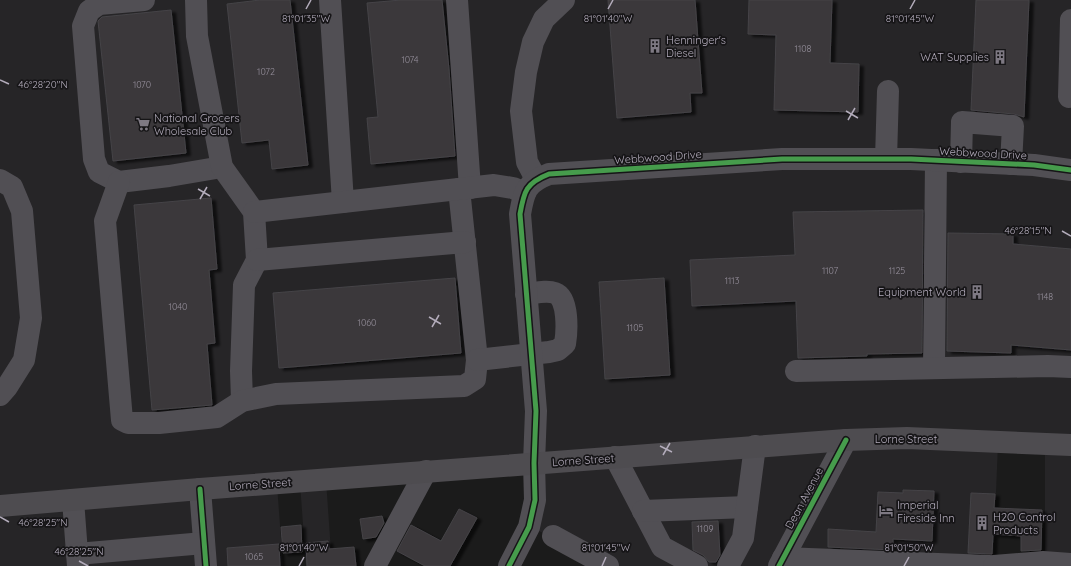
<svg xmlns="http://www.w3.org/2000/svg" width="1071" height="566" font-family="Quicksand,sans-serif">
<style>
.built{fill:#262527}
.building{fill:#3a383a;stroke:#454347;filter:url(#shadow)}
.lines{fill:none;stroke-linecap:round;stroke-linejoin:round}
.minor{stroke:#514f54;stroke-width:22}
.major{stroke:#4e4c50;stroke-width:22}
.cycleway-casing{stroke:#161517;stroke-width:8}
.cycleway{stroke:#469c4c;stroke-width:5}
.ticks{fill:none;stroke:#b3acbb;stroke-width:1.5}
.labels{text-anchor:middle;stroke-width:3.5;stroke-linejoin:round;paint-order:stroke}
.number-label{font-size:9px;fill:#958f9b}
.poi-label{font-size:11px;fill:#b3acbb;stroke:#161517;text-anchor:start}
.street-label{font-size:11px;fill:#b3acbb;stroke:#161517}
.ticks-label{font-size:10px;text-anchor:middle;fill:#b3acbb;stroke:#161517;stroke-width:3.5;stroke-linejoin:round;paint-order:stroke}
</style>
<defs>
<filter id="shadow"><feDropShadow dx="4.5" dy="2.5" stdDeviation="1" flood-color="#0009"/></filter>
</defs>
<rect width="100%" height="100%" fill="#1b1b1b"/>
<polygon class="built" points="0,0 1071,0 1071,566 1045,564 1045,446 998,444 993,566 605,566 552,537 530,527 536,465 326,480 332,566 306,566 300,483 277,485 283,566 0,566"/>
<g class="building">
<polygon points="260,0 290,0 308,165 272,169 269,140 242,143 227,4"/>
<polygon points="401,0 442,0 449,69 455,156 371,164 367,118 378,117 367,3"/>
<polygon points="608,0 695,0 702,93 690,93 691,112 617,118"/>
<polygon points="749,0 832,0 830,63 859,64 858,112 774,110 776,35 748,34"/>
<polygon points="976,0 1029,0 1024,117 1014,114 971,110"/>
<polygon points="171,10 186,153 113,161 98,21 102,17"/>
<polygon points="211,198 217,269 209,270 215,343 207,344 212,405 152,410 134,205"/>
<polygon points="923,210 922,353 867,354 867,356 798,358 796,301 692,306 690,260 795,255 793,212"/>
<polygon points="948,233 1013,234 1013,244 1071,249 1071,350 1011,345 1011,353 947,351"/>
<polygon points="455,278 461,353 279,368 273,293"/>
<polygon points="664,278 670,375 605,379 599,282"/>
<polygon points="903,490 934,491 932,541 893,539 893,550 828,547 828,529 876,532 878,492 903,493"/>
<polygon points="971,493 995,494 994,508 1042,510 1041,550 1021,551 1021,536 993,534 992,554 968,553"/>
<polygon points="459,509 477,518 450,566 425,566 397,551 411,525 441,541"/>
<polygon points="382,516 384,523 376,537 363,539 360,519"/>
<polygon points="718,521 720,555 716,562 709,562 703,555 693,550 692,522"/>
<polygon points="301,525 302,552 283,553 281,527"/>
<polygon points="328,541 329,549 354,547 356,566 307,566 306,543"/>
<polygon points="279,544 280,566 228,566 227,548"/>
</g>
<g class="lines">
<g class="minor">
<polyline points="144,0 99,4 89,11 83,26 94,159 99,172 119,182 169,176 222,167"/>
<polyline points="196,0 197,36 222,167 254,212 257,260 244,285 241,371 242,401"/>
<polyline points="330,0 343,202"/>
<polyline points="457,0 470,188"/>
<polyline points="1069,97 1071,20"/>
<polyline points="886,159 888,91"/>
<polyline points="961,162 962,122 1013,126 1011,164"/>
<polyline points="536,179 527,162 521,111 526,72 533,42 544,19 564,0"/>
<polyline points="0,180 12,187 22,211 31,318 24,360 7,387 0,395"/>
<polyline points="119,182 105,221 122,420 128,423 159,423 217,417 242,401 276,394 464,386 475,379 477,360 459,189"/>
<polyline points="254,212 494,185 513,188 525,193"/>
<polyline points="257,260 465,242"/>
<path d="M477,360L549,352L558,350L565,344C567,332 569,298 555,293C547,290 535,293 526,294"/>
<polyline points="934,368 936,160"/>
<polyline points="796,371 1048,366 1071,367"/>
<polyline points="615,457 662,547 697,566"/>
<polyline points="200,489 206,566"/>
<polyline points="73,500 78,566"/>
<polyline points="643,511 747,507"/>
<polyline points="553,536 608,566"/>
<polyline points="77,554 204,543"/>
<polyline points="783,558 989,566"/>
<polyline points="375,566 426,471"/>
<path d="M509,566L529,527L535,500L534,463L536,411L520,214C524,191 526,183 549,174L782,159H911L1034,165L1071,170"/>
<polyline points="728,566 743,538 755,446"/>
<polyline points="779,566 846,440"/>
<polyline points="994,566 1043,562 1071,564"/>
</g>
<polyline class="major" points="0,506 200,489 846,440 907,438 1071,445"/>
<defs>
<g id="cycleway">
<polyline points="200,489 206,566"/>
<path d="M509,566L529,527L535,500L534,463L536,411L520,214C524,191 526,183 549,174L782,159H911L1034,165L1071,170"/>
<polyline points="779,566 846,440"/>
</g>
</defs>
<use href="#cycleway" class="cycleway-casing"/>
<use href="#cycleway" class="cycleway"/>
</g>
<path class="ticks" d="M306,9L311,0M608,9L613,0M910,9L915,0M0,80L9,84M846,111L858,118M848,120L855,108M198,189L210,196M200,199L207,187M1062,231L1071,236M429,317L441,324M432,327L439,315M660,446L672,452M663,455L670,443M0,517L9,522M79,561L88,566M299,566L304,557M602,566L606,557M904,566L909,557"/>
<defs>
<symbol id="building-bare" viewBox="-9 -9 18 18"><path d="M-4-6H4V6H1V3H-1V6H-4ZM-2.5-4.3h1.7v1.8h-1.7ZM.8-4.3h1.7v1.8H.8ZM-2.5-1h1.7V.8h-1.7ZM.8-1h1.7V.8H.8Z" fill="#7e7983" stroke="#161517" stroke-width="2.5" paint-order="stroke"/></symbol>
<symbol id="supermarket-bare" viewBox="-9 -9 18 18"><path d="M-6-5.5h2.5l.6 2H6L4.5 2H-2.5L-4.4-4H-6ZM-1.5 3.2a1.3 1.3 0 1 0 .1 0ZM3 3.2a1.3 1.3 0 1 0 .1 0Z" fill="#7e7983" stroke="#161517" stroke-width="2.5" paint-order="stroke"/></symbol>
<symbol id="hotel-bare" viewBox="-9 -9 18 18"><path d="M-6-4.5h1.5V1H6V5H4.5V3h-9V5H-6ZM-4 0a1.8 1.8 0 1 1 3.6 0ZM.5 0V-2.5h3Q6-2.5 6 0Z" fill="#7e7983" stroke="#161517" stroke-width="2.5" paint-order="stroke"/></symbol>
</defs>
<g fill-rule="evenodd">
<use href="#building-bare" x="645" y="36" width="20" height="20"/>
<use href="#building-bare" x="990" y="47" width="20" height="20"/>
<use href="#supermarket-bare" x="133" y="114" width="20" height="20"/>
<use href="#building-bare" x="967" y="282" width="20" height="20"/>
<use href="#hotel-bare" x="876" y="501" width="20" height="20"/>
<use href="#building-bare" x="972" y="513" width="20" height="20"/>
</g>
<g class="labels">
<g class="number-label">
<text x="803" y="52">1108</text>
<text x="410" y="63">1074</text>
<text x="266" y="75">1072</text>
<text x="142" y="88">1070</text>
<text x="830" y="274">1107</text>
<text x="897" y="274">1125</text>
<text x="732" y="284">1113</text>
<text x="1045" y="300">1148</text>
<text x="178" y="310">1040</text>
<text x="367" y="326">1060</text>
<text x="635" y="331">1105</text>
<text x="705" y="532">1109</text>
<text x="254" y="560">1065</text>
</g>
<g class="poi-label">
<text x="666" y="44">Henninger's<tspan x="666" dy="13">Diesel</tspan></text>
<text x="989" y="61" text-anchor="end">WAT Supplies</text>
<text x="154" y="122">National Grocers<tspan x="154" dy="13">Wholesale Club</tspan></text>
<text x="966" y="296" text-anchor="end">Equipment World</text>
<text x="897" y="509">Imperial<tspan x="897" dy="13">Fireside Inn</tspan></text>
<text x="993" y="521">H2O Control<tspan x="993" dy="13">Products</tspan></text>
</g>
<g class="street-label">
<text transform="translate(983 153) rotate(3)" y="4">Webbwood Drive</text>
<text transform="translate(658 157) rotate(-4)" y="4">Webbwood Drive</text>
<text x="906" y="443">Lorne Street</text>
<text transform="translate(583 460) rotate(-4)" y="4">Lorne Street</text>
<text transform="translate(260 484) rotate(-4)" y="4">Lorne Street</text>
<text transform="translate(804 498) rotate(-62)" y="4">Dean Avenue</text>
</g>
</g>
<g class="ticks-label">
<text x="306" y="22">81°01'35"W</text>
<text x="608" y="22">81°01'40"W</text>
<text x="910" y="22">81°01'45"W</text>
<text x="43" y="88">46°28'20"N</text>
<text x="1028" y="234">46°28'15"N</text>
<text x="43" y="526">46°28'25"N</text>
<text x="304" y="551">81°01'40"W</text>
<text x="606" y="551">81°01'45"W</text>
<text x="909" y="551">81°01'50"W</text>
<text x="79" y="555">46°28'25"N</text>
</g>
</svg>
